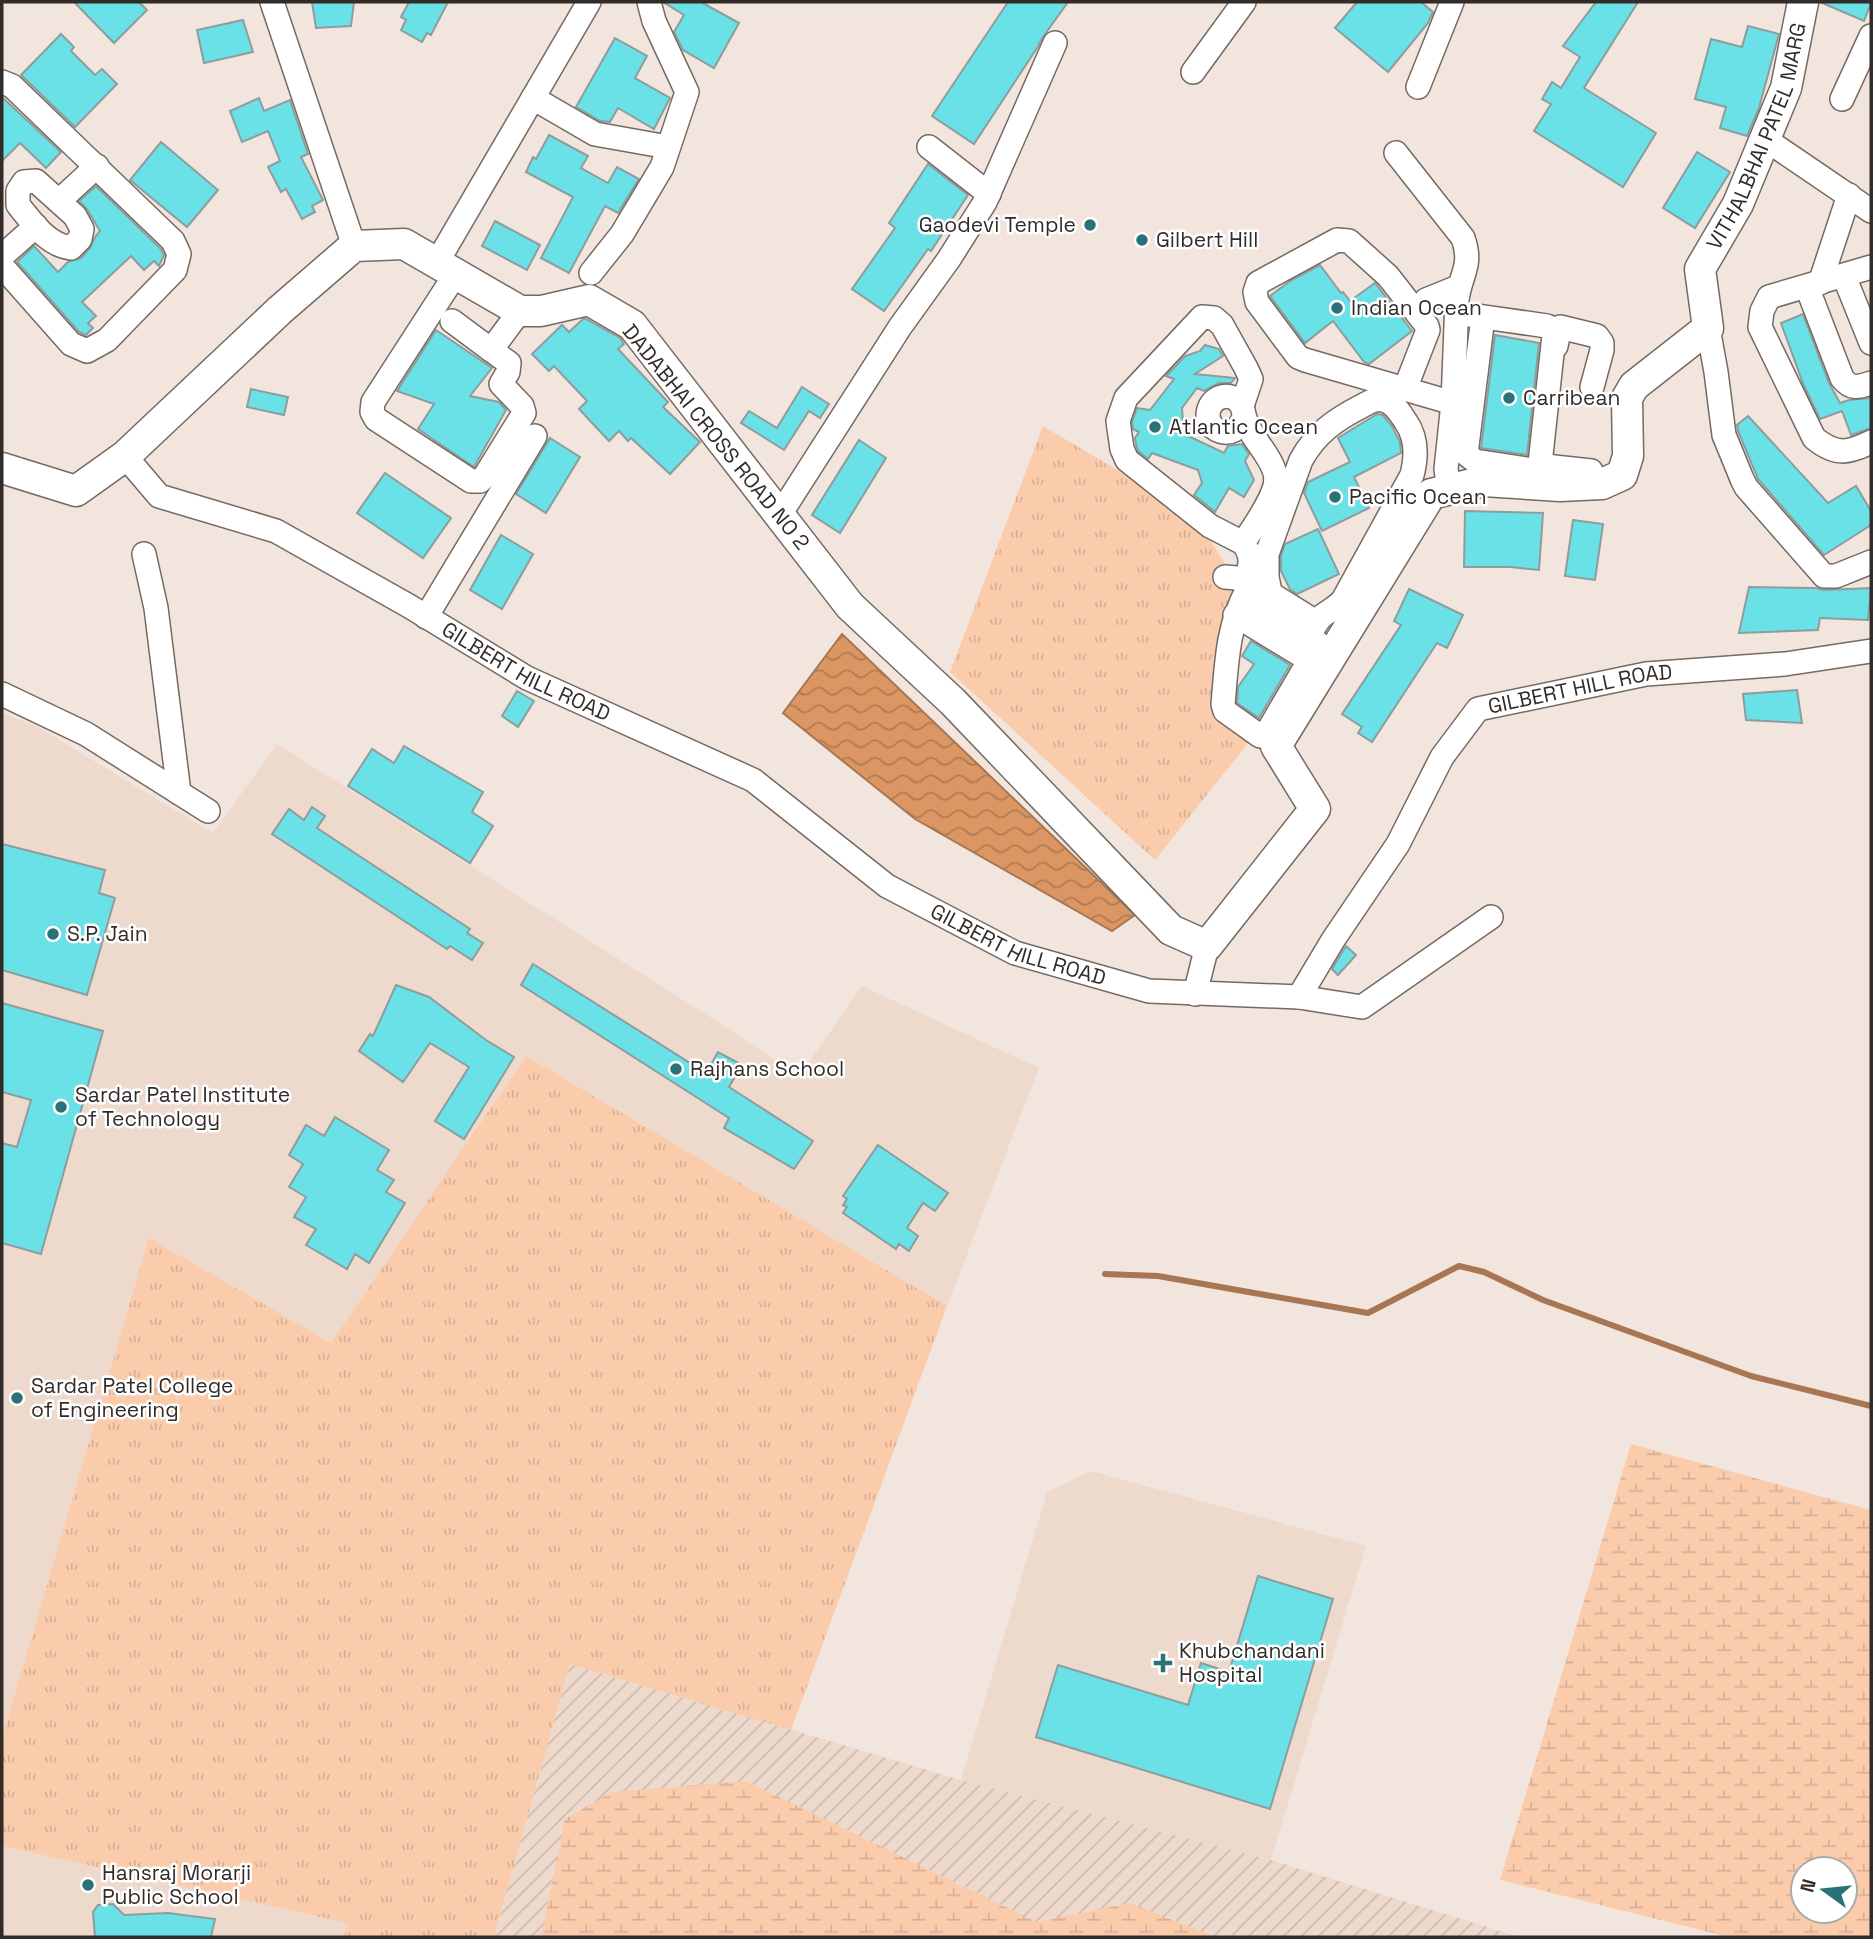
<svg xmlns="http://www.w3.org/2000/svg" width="1873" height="1939" font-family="'Space Grotesk',sans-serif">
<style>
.built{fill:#eedacd}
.industrial{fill:url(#industrial-furrows)}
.wetland{fill:url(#wetland-marsh);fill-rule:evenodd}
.park{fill:url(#park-tufts)}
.water{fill:url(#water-waves);stroke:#a87652;stroke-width:2}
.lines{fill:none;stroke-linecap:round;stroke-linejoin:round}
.stream{stroke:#a87652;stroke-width:6}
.building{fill:#6ae1e7;stroke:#8d9d9d;stroke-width:2}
.minor-casing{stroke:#756a62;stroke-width:26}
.tertiary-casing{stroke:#756a62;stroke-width:33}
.minor{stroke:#fff;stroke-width:23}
.tertiary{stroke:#fff;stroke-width:30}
.poi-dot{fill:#297377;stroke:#fff;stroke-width:2.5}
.labels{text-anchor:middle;stroke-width:5;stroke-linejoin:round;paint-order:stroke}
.street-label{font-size:21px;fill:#312c29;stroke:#fff}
.poi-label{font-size:21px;fill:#312c29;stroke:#fff;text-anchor:start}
</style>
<defs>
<pattern id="industrial-furrows" width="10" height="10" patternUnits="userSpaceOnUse" patternTransform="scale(1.75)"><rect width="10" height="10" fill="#eedacd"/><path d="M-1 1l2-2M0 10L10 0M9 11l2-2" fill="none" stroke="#cdbbb0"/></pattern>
<pattern id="wetland-marsh" width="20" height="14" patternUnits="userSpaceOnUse" patternTransform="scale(1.75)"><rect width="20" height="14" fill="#fbccac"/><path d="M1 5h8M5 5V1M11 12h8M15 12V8" fill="none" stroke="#d8af94"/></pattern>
<pattern id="park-tufts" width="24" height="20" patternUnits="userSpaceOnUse" patternTransform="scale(1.75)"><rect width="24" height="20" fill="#fbccac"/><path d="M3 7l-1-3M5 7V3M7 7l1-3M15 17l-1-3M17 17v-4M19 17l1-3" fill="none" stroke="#d8af94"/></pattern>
<pattern id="water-waves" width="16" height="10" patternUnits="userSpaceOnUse" patternTransform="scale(1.75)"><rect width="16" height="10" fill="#db9663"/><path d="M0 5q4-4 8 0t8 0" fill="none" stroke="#b27b52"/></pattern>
</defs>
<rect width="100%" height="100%" fill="#f2e5dd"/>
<g class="built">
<polygon points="2,713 38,727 213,833 277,744 715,1020 799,1076 862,986 1039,1068 947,1306 791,1730 570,1664 494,1937 2,1937"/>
<polygon points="1091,1471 1366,1546 1271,1860 961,1780 1047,1492"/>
</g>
<polygon class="industrial" points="570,1664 961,1780 1271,1860 1519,1937 494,1937"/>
<g class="wetland">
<path d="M1631,1444L1871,1510V1937H1729L1500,1880ZM1803,1869H1845V1911H1803Z"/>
<polygon points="746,1781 1037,1922 1130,1903 1216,1937 541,1937 565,1819 612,1792"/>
</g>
<g class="park">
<polygon points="1043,426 1195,516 1233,576 1237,723 1253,737 1155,860 950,672"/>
<polygon points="526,1056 947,1306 791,1730 570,1664 494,1937 344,1937 348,1923 2,1846 2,1738 149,1238 331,1343"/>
</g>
<polygon class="water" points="842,634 1135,915 1112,931 915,819 783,713"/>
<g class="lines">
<polyline class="stream" points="1105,1274 1158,1276 1368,1313 1459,1266 1484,1272 1543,1300 1751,1376 1871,1406"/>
</g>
<g class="building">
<polygon points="74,2 139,2 147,10 114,43"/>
<polygon points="312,2 354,2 351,26 316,28"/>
<polygon points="409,2 448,2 431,35 427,33 422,42 401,30 406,20 401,17"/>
<polygon points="663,2 701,2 739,23 714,68 683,50 674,32 684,15"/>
<polygon points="1008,2 1068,2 1043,37 1037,48 974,144 932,116"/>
<polygon points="1357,2 1421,2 1433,12 1428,23 1388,72 1335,28"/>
<polygon points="1596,2 1638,2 1584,88 1656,133 1623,187 1534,131 1551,104 1542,99 1552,82 1561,88 1580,57 1563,46"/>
<polygon points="1820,2 1871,2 1871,3 1864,21"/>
<polygon points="243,20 253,52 204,63 197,30"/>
<polygon points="1748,26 1779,34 1759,108 1747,136 1720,128 1726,107 1695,99 1711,39 1742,47"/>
<polygon points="61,34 74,47 71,51 95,75 102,69 117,84 75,127 21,75"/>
<polygon points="615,38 647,56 635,78 670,98 654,129 618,108 610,122 600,121 576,107"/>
<polygon points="2,97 61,152 46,168 20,143 2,161"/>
<polygon points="259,98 264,111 290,100 308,154 301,157 323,200 312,206 315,212 302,219 286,189 281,192 268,167 280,161 268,131 242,142 230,111"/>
<polygon points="549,135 588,156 581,168 608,183 617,167 639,179 618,213 605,206 569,273 541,258 573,197 526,172 533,157 536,159"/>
<polygon points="161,142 218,190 187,227 130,180"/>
<polygon points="1697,152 1730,172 1695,228 1663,208"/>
<polygon points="928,164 968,195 931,251 928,249 884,311 852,289 895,228 889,223"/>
<polygon points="96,186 161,249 164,255 159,266 154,261 144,270 131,256 82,302 96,316 88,323 93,328 86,335 79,332 17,262 34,246 58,272 68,262 81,258 90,248 95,237 100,231 87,209 79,201"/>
<polygon points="495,221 540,245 527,270 482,246"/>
<polygon points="1320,265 1341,293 1343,292 1350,301 1375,283 1412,331 1369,364 1364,362 1333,321 1305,343 1270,296 1290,281"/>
<polygon points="1803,314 1829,383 1840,403 1849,400 1871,398 1871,428 1851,435 1842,411 1820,419 1804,386 1781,323"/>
<polygon points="583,319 586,319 620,338 624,344 618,349 668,402 663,407 700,442 670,474 631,438 628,441 619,431 609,441 579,409 587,401 554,366 549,371 532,354 562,325 569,332"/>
<polygon points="436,330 492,368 470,396 499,402 506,410 474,467 418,429 434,404 397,391"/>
<polygon points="1495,335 1539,343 1527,455 1481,448"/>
<polygon points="1205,345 1219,349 1223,356 1195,374 1235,378 1231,383 1219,383 1204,391 1197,388 1182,408 1184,434 1224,453 1228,446 1242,444 1249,454 1245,461 1254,480 1244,497 1229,488 1215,512 1194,495 1202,483 1198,470 1152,453 1148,459 1138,451 1136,445 1135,438 1139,432 1133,429 1132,422 1137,408 1150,410 1174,379 1166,376 1185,356 1200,351"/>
<polygon points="802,387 829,404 820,418 809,411 784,450 741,423 749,411 777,428"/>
<polygon points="251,389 288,397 284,415 247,407"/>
<polygon points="1377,414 1383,415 1392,426 1400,442 1401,453 1354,477 1369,508 1322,531 1304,493 1308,482 1350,462 1338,438"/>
<polygon points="1748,416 1828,503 1856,486 1871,511 1871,525 1824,555 1758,479 1738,431 1737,425"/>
<polygon points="550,438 580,457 546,513 516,494"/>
<polygon points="859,440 886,458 840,533 812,515"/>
<polygon points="385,473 451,518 423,558 357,513"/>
<polygon points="1465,511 1543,513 1539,570 1510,567 1464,567"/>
<polygon points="1573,520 1603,524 1595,580 1565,576"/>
<polygon points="1318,529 1339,574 1297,594 1290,589 1281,571 1281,556 1285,544"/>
<polygon points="501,535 533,554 502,609 470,590"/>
<polygon points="1749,587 1816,588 1824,590 1871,588 1868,620 1820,618 1818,630 1739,633"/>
<polygon points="1409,589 1463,615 1447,648 1437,643 1372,742 1358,733 1362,727 1342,714 1401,625 1394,621"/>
<polygon points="1251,641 1290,665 1259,718 1237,703 1238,687 1254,664 1242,656"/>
<polygon points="1797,690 1802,723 1746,720 1743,694"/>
<polygon points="517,691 534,701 518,727 502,716"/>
<polygon points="404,746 483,792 472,812 493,826 470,863 348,786 372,749 394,763"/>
<polygon points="312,807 325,816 317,828 470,929 467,933 483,943 472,960 450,946 447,949 272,834 289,809 304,820"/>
<polygon points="2,844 105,870 99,893 115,898 87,995 2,970"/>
<polygon points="1346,946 1356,955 1338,975 1332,969"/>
<polygon points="533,964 706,1073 718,1052 742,1065 729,1087 813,1141 794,1169 724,1128 729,1118 521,985"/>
<polygon points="396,985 429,997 486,1040 514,1057 464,1139 435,1121 469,1067 430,1043 403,1082 359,1051 370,1034 373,1036"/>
<polygon points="2,1003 103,1031 41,1254 2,1243 2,1143 17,1147 31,1100 2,1092"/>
<polygon points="335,1117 389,1150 377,1170 394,1180 386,1192 405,1203 369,1263 355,1254 347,1269 306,1245 316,1229 294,1217 306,1197 289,1187 303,1164 289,1155 306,1125 324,1136"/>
<polygon points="878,1145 948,1193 935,1211 923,1203 907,1228 918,1236 909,1251 899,1244 896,1249 843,1213 847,1207 843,1205 847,1199 843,1196"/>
<polygon points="1258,1576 1333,1599 1270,1809 1036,1737 1058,1665 1188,1705 1201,1663 1229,1672"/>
<polygon points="113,1904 124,1915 168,1913 215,1919 211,1937 95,1937 93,1912 98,1905"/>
</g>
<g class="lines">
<defs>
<g id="minor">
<polyline points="272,2 354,246"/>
<polyline points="1193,72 1244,2"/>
<polyline points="2,82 12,86 173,241 179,254 175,270 107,340 87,351 71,344 2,266"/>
<polyline points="1418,87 1452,2"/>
<polyline points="533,98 595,134 668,147"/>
<polyline points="1842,99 1871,36"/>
<polyline points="1765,139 1871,211"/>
<polyline points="929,147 989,194"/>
<path d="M1396,153L1463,238C1473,266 1460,275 1457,300L1453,403L1446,469L1449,490"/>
<path d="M36,181L75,216L82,229L80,239L71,248C47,245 32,222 18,205V191L24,182Z"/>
<polyline points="59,201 97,166"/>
<polyline points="2,256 36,226"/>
<polyline points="436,264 589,2"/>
<path d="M1871,267L1769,297L1762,311L1760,327L1814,438C1836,456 1848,453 1871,442"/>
<polyline points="591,273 622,234 662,167 687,92 654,21 649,2"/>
<polyline points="455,275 373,402 372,412 376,419 471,481 480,481 485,476 524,413 522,406 501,384 508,372 509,363 491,350 520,311"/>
<polyline points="1844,276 1871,343"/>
<polyline points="1820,283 1849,195"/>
<path d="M1807,287L1842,378C1851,390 1859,387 1871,383"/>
<polyline points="1426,300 1458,287"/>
<polyline points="1456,313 1547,326 1553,329 1554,335 1540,464 1533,470 1475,461 1466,454 1483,317"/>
<polyline points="452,321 491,350"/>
<polyline points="1708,328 1716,372 1724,435 1742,479 1746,487 1824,576 1836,576 1871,562"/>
<polyline points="1556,346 1560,327 1597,336 1602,343 1602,350 1592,387"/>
<polyline points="1405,389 1428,330 1427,326 1388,276 1349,241 1337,240 1258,283 1255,292 1257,302 1298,357 1305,360 1453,403"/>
<polyline points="1242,406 1251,379 1246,368 1222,325 1214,318 1202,317 1126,398 1118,421 1122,449 1127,460 1210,526 1243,543"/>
<path d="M1244,417C1235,444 1202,431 1209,409C1214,395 1231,392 1240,403C1244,408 1243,413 1245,418C1250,437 1268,452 1274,470C1276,474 1276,482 1275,486C1271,501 1252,530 1243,543C1258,563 1244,571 1247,591C1250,607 1306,636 1321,646"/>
<path id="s1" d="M125,456L159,496L276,531L409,606L527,678L753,780L887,886L1015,953L1149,991L1299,997L1362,1007L1491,917"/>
<polyline points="1545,466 1591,471"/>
<polyline points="779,516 900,327 949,259 985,202 1055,43"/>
<polyline points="144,554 156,608 179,793"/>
<polyline points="1225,577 1248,579"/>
<path d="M1247,590C1227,629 1227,661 1223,704L1225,711L1260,736H1265L1319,644"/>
<polyline points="1271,594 1316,622"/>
<polyline points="1235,615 1309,660"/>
<path d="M1275,616L1267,577V554L1301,460C1316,433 1335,420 1362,406C1368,403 1375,398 1383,400C1394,402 1400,413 1406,422C1417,438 1417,456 1412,475L1343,600C1337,607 1332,609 1325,614C1316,620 1313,629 1309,638"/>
<polyline points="426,617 535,436"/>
<polyline points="2,694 86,734 208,811"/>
<polyline points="1195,994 1207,946"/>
<path id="s2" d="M1299,997L1333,940L1398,844L1442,757L1478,709L1646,674L1785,664L1871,651"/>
</g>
<g id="tertiary">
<path id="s3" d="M2,468L76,491L125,456L280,310L354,246L404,244L520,311H541L589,300L632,325L850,606L953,702L1171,930L1207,946L1315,809L1276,746L1431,494L1484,481L1560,486L1602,484L1622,475L1628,456L1627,398L1634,386L1708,328L1700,269L1738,204L1786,88L1803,2"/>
</g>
</defs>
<use href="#minor" class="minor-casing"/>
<use href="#tertiary" class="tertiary-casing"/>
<use href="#minor" class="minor"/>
<use href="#tertiary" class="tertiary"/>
</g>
<g class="poi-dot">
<circle cx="1090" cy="225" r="7"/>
<circle cx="1142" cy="240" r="7"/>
<circle cx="1337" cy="308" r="7"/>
<circle cx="1509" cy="398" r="7"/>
<circle cx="1155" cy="427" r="7"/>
<circle cx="1335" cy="497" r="7"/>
<circle cx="53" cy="934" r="7"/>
<circle cx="676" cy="1069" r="7"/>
<circle cx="61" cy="1107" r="7"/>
<circle cx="17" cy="1398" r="7"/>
<path d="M1159.5 1652.5h7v7h7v7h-7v7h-7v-7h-7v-7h7z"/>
<circle cx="88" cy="1885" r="7"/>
</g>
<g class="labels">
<g class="street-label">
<text dy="7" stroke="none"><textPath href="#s3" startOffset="2734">VITHALBHAI PATEL MARG</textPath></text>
<text transform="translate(716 437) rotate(51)" y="7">DADABHAI CROSS ROAD NO 2</text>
<text dy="7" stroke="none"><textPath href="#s1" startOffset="462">GILBERT HILL ROAD</textPath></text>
<text dy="7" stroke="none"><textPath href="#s2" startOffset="444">GILBERT HILL ROAD</textPath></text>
<text dy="7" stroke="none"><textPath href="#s1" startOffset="1029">GILBERT HILL ROAD</textPath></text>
</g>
<g class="poi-label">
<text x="1076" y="232" text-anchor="end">Gaodevi Temple</text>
<text x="1156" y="247">Gilbert Hill</text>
<text x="1351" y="315">Indian Ocean</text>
<text x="1523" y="405">Carribean</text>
<text x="1169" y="434">Atlantic Ocean</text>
<text x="1349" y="504">Pacific Ocean</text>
<text x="67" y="941">S.P. Jain</text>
<text x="690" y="1076">Rajhans School</text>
<text x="75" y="1102">Sardar Patel Institute<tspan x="75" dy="24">of Technology</tspan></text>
<text x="31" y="1393">Sardar Patel College<tspan x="31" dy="24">of Engineering</tspan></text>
<text x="1179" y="1658">Khubchandani<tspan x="1179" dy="24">Hospital</tspan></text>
<text x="102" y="1880">Hansraj Morarji<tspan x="102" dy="24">Public School</tspan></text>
</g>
</g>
<rect width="1873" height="1939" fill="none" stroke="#312c29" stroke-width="7"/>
<g transform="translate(1824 1890) rotate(285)"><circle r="33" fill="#ffffff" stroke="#adaba9" stroke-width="2"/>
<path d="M0-5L12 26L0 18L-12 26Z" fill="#297377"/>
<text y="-10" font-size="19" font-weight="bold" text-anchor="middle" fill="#312c29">N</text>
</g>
</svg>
